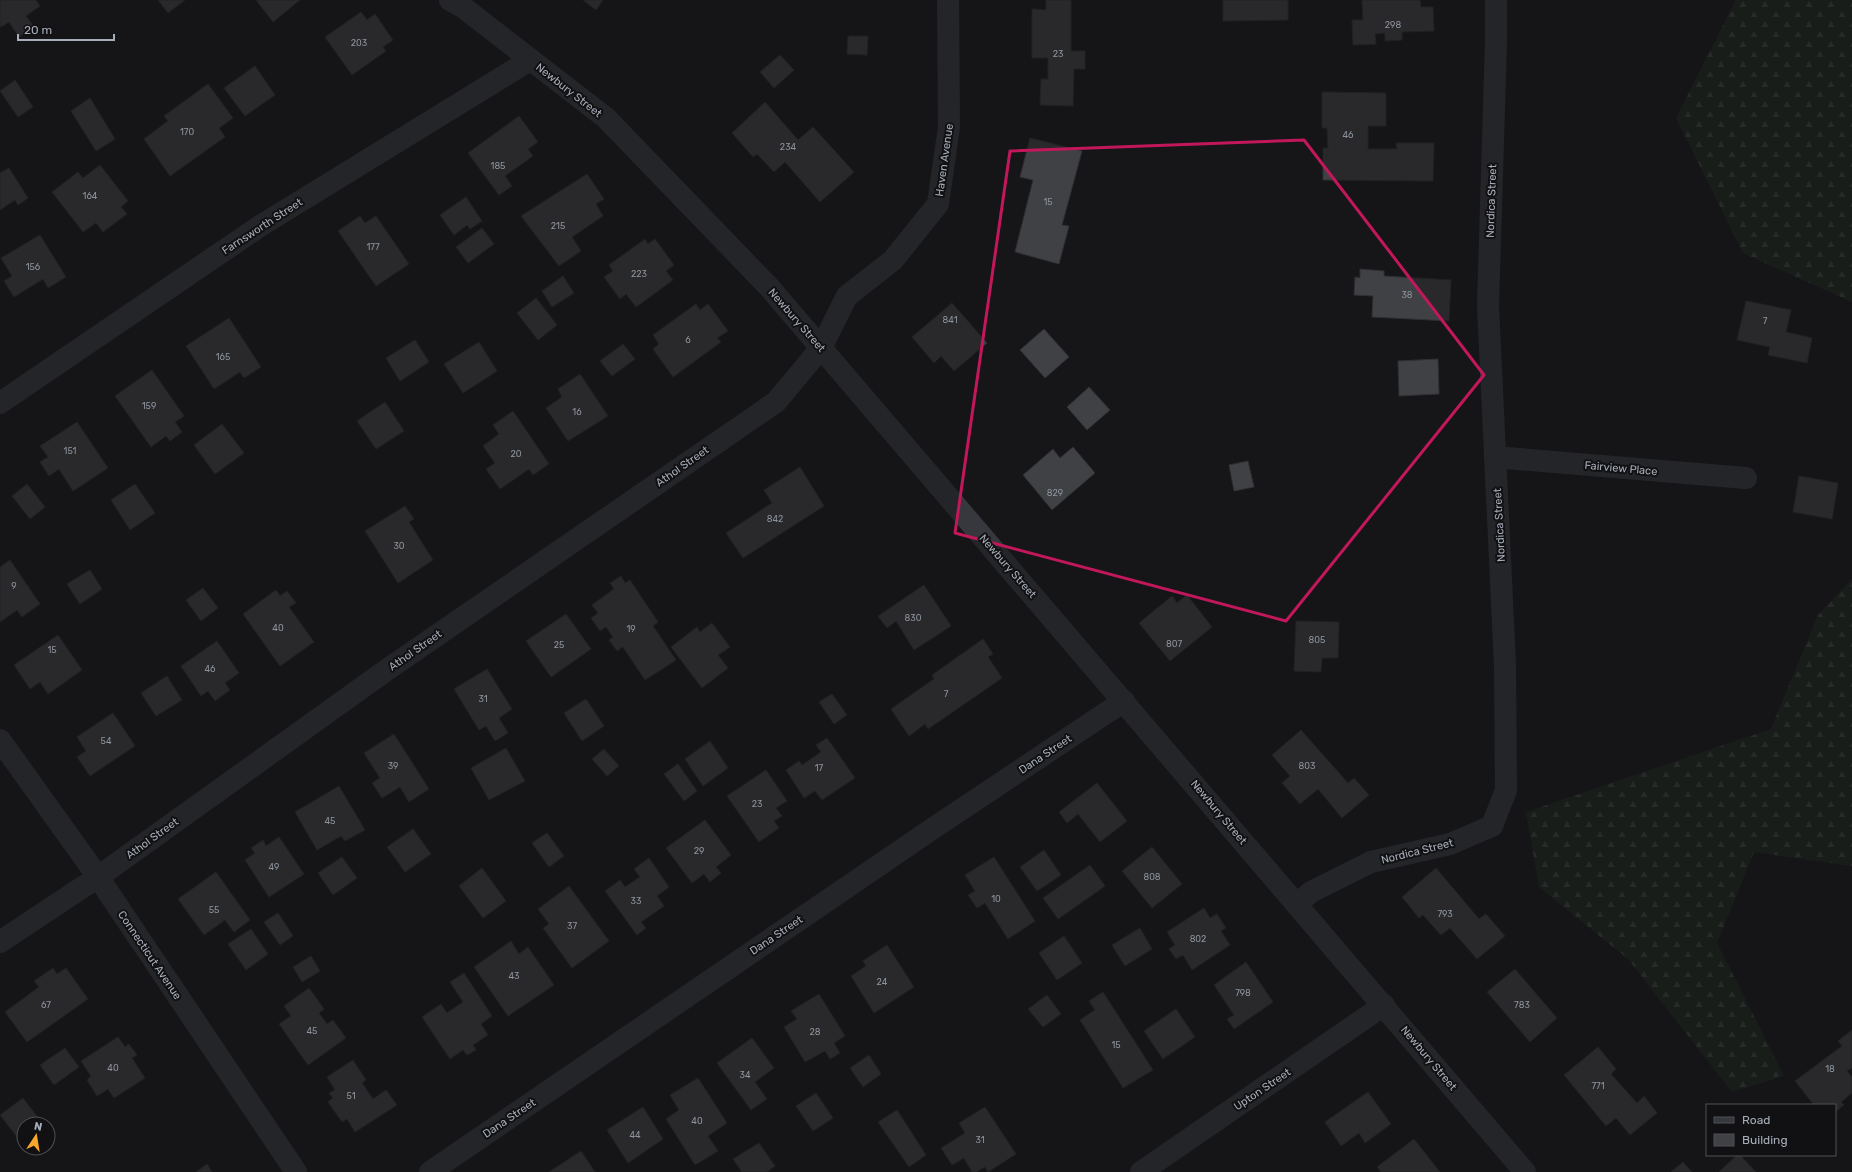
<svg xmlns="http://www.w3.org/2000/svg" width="1852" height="1172" font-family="Rubik,sans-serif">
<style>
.forest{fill:url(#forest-firs)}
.building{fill:#404145;stroke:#303034}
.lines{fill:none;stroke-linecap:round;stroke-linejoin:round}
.minor{stroke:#37383d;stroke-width:22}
.tertiary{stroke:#37383d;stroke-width:22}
.marked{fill:none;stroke:#c2185b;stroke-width:3;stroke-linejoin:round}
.labels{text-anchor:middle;stroke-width:4;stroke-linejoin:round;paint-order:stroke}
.number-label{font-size:9px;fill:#8d939c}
.street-label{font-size:11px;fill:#a7aeb9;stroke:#111113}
</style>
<defs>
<pattern id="forest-firs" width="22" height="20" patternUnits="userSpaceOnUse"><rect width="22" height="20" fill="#1e261e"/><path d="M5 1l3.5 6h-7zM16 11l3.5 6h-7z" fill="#3c433d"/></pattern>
</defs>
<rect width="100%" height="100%" fill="#161618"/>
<g class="forest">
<polygon points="1736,0 1852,0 1852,302 1743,253 1676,118"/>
<polygon points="1852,579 1852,866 1754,852 1717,943 1784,1076 1732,1092 1628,959 1539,887 1526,812 1771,729 1818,615"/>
</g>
<g class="building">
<polygon points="0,0 36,0 40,6 26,16 34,27 19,37 9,22 1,27 0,25"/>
<polygon points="158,0 185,0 168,13"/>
<polygon points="256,0 300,0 273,22"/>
<polygon points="583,0 603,0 596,10"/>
<polygon points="1046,0 1071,0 1071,51 1085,51 1085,69 1074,69 1073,106 1040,105 1041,79 1048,79 1048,58 1032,58 1032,9 1046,10"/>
<polygon points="1223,0 1288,0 1288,20 1223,21"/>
<polygon points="1362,0 1420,0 1421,7 1433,7 1434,31 1402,32 1402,40 1385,41 1385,33 1375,34 1376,44 1353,45 1352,20 1363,20"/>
<polygon points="361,12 367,20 375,14 393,40 383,47 386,51 352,75 325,37"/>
<polygon points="848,36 868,36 867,55 847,54"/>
<polygon points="780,55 794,70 774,88 760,72"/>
<polygon points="255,66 275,95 245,116 224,88"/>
<polygon points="15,80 33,107 18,117 0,91"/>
<polygon points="208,84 233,118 219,128 225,137 170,176 144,139 168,121 164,116"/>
<polygon points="1322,92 1386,93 1386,126 1368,126 1368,149 1397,149 1396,143 1434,143 1433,181 1323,180 1323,148 1328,148 1327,128 1322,128"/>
<polygon points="90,98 115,139 96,151 71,111"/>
<polygon points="765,102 798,140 813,127 854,172 820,202 785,162 774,172 757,154 753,157 732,133"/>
<polygon points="519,116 538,142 528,149 533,156 505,176 512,186 499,195 468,153"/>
<polygon points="1030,138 1082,151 1062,225 1069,226 1059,264 1015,252 1033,180 1020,177"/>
<polygon points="100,165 128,201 121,207 127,214 103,232 96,223 83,232 52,192 78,172 83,178"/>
<polygon points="9,168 28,198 18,205 15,200 0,210 0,173"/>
<polygon points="587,174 604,199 596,204 603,216 572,237 581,251 559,266 521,216"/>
<polygon points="466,197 482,221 470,229 467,225 454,235 440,215"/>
<polygon points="360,216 365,223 376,216 409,264 376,286 338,231"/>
<polygon points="482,228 494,244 468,263 456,247"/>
<polygon points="40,235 66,277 48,288 43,279 14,297 4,281 12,276 1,258"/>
<polygon points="645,239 648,244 655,239 674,265 666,271 673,280 636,307 626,294 620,299 604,277 613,271 609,265"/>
<polygon points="1360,269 1384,271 1384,276 1451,280 1449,321 1372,317 1373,296 1354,295 1355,277 1360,278"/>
<polygon points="563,276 574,293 552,307 542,291"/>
<polygon points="536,298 557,325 538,340 517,313"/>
<polygon points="1746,301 1791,310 1786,332 1812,338 1807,363 1768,355 1770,347 1737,340"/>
<polygon points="952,303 987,343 954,371 941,356 934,363 912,337"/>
<polygon points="696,304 700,310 708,304 728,331 717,338 721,342 673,377 653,349 659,344 653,335"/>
<polygon points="229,318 261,367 244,378 240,372 214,389 186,346"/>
<polygon points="1044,329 1069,357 1045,378 1020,350"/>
<polygon points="415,340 429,362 400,381 386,358"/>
<polygon points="479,342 497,371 463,393 444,364"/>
<polygon points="623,344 635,359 612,376 600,361"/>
<polygon points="1438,359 1439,394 1399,396 1398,361"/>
<polygon points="152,370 184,416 175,422 182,432 170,441 166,436 151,447 115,396"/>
<polygon points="580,374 608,416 568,441 546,408 562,397 558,389"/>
<polygon points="1089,387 1110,410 1087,430 1067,407"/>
<polygon points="385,402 404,431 376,449 357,421"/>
<polygon points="513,411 549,464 533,475 529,469 500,489 486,469 495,463 483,446 499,434 493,425"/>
<polygon points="77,422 108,468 73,491 59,469 49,476 40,462 48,457 40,446"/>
<polygon points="222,424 244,453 215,474 194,445"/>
<polygon points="1073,447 1095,473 1052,510 1023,475 1053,449 1060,458"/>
<polygon points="1248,461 1254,487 1234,491 1229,465"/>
<polygon points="800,467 824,506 743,558 726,533 772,503 764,490"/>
<polygon points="1799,476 1838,483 1832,519 1793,512"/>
<polygon points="27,484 45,507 30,519 12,496"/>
<polygon points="135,484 155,513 130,530 111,500"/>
<polygon points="405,506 414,519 409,522 433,560 398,583 365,531"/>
<polygon points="10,560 40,604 22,617 17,610 0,622 0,567"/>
<polygon points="90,570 102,589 80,604 67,584"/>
<polygon points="621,576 625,583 630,580 658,622 653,626 676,660 645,680 623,647 617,651 609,640 613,637 606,627 600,631 591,618 598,613 592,605 614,589 610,583"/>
<polygon points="924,585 951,626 914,650 896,621 887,628 878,616"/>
<polygon points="203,588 218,608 201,621 186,600"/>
<polygon points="276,590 280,596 287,591 296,603 289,607 314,642 280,666 243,614"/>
<polygon points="1187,595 1212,627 1170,661 1139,623 1172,596 1177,603"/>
<polygon points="566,614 591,649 551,677 526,641"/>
<polygon points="1296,621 1339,622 1338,658 1322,658 1321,672 1294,671"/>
<polygon points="712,623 730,647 718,655 728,668 702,688 671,647 697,627 700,632"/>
<polygon points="58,635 82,670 48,694 40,682 30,689 14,665"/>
<polygon points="983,639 993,654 988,657 1002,678 928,729 925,724 909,736 891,709 934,679 932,675"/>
<polygon points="217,641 239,673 225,683 230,690 215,701 208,691 201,696 181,666"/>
<polygon points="487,669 512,709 499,718 508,733 495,741 486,726 479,730 454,689"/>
<polygon points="167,676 182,700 156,716 141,693"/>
<polygon points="832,694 847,715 834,724 819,702"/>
<polygon points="586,699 604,726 582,741 564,713"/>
<polygon points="113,713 135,746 90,776 77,757 86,751 77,737"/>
<polygon points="1301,730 1348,783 1354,778 1369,795 1342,818 1318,789 1300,804 1282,783 1290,776 1272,755"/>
<polygon points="394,734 429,789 409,802 400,787 382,798 372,783 380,778 364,753"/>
<polygon points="827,738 855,778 822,800 815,791 804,798 786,770 799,761 802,765 821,752 816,745"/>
<polygon points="710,741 728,768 703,786 685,759"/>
<polygon points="506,748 525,781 489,800 471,768"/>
<polygon points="604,749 619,766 607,776 592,759"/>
<polygon points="678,764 697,791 684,801 664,774"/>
<polygon points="766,770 787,801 776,808 782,816 774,821 779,828 759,842 727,796"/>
<polygon points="1097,783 1127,821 1100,842 1078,814 1067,823 1059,812"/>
<polygon points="339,786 365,830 345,841 341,836 317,850 295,812"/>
<polygon points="705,820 731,855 716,867 721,873 710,882 704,874 692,883 666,848"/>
<polygon points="413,829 431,854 405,872 387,847"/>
<polygon points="547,833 564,856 549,867 532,843"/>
<polygon points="279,837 304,874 269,897 245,860 255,853 251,848 263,840 266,846"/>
<polygon points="1152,847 1182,884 1152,908 1122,871"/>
<polygon points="1044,850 1061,875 1037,891 1020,867"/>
<polygon points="342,857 357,878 333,895 318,873"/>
<polygon points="994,857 1035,921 1008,939 985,903 977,908 968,895 975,891 965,875"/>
<polygon points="649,858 669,887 657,896 664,906 641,922 646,928 637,935 605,891 620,880 625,887 640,877 634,869"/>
<polygon points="1090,865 1105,886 1058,919 1043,898"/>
<polygon points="482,868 506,901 483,918 459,886"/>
<polygon points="1436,868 1479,919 1486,914 1505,936 1477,959 1450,928 1441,935 1423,915 1419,918 1402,897"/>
<polygon points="216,872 250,920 234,932 225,920 204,935 178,899"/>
<polygon points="569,886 609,941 572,968 543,928 549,924 538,909"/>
<polygon points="1204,908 1210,918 1217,914 1226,928 1221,931 1230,945 1192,970 1183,955 1176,959 1169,949 1175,945 1167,932"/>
<polygon points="278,913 293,936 280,945 264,922"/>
<polygon points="1140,928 1152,949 1125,966 1112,945"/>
<polygon points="251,929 268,954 246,970 228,944"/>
<polygon points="1064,936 1082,963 1057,980 1039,953"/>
<polygon points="511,941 519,954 528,947 554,985 508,1016 474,967"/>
<polygon points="887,945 914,987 874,1013 851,976 866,966 863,961"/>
<polygon points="311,956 320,971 302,982 293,967"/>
<polygon points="1246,962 1273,1002 1234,1029 1227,1019 1234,1015 1214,985"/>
<polygon points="53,968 57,974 66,968 88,999 27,1042 5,1012 39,987 34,981"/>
<polygon points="1515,969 1557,1018 1530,1042 1487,992"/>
<polygon points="464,973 492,1016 481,1024 488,1035 473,1045 476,1050 467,1055 463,1050 450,1059 422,1017 441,1004 447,1013 463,1002 450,982"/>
<polygon points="309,988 324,1009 319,1013 327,1024 333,1020 346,1038 308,1065 279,1024 291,1016 284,1006"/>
<polygon points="1103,992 1153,1070 1123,1088 1080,1020 1095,1010 1089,1001"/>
<polygon points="819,994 845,1036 834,1043 840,1053 830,1059 825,1051 805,1062 784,1027 797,1019 791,1011"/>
<polygon points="1047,995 1061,1014 1043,1027 1028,1009"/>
<polygon points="1176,1009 1195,1037 1163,1059 1144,1031"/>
<polygon points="1852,1030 1852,1068 1847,1071 1852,1077 1852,1093 1841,1102 1844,1105 1835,1112 1835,1105 1814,1105 1795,1081 1842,1046 1838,1041"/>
<polygon points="118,1037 125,1047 129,1044 137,1055 132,1058 145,1078 114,1098 108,1089 97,1096 87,1080 91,1076 81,1061"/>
<polygon points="752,1038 774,1068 755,1082 767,1099 751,1110 717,1063"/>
<polygon points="1598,1047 1616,1069 1611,1074 1637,1103 1644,1096 1657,1113 1630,1135 1616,1118 1606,1126 1564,1075"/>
<polygon points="65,1048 79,1067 54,1085 40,1065"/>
<polygon points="869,1055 881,1074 863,1087 850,1068"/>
<polygon points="353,1060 366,1080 362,1083 373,1099 386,1090 397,1105 355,1132 347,1119 342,1122 328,1102 333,1098 329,1093 335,1090 327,1077"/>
<polygon points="698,1078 727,1123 708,1136 718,1151 695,1165 666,1119 679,1110 670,1095"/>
<polygon points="1368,1092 1391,1124 1365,1143 1359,1133 1341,1146 1325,1122"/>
<polygon points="816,1093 833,1118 813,1131 796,1106"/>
<polygon points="23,1098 43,1124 24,1124 24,1140 21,1142 0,1115"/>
<polygon points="643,1107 663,1139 628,1163 607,1130"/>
<polygon points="985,1107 1016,1154 988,1172 985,1167 976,1172 972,1172 964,1158 952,1165 941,1148 965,1133 959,1123"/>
<polygon points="897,1110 926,1155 909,1167 878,1122"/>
<polygon points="1414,1139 1440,1172 1381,1172 1377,1167"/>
<polygon points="759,1143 775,1166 767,1172 742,1172 733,1159"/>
<polygon points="581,1151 595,1172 549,1172"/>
<polygon points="1737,1155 1740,1155 1756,1172 1719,1172"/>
<polygon points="1683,1162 1692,1172 1671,1172"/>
<polygon points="207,1164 212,1172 196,1172"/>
</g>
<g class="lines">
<g class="minor">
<polyline points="0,403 260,226 530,60"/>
<polyline points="1495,457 1746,478"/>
<polyline points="0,740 98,877 296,1172"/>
<polyline points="1297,904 1311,892 1371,862 1450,844 1492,826 1506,790 1505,665 1488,306 1496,41 1496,0"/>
<polyline points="0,942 98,877 388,669 776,402 821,348 847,296 893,260 938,204 949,127 948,0"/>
<polyline points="430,1172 935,827 1124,701"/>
<polyline points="1141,1172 1384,1005"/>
</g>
<polyline class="tertiary" points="450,0 464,8 606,118 769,287 1525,1172"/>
</g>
<path d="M0 0H1852V1172H0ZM1304,140L1484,375L1286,621L955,533L1010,151Z" fill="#161618" fill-opacity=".55" fill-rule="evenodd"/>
<path class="marked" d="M1304,140L1484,375L1286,621L955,533L1010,151Z"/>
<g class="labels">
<g class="number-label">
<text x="1393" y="28">298</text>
<text x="359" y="46">203</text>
<text x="1058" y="57">23</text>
<text x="187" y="135">170</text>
<text x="1348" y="138">46</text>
<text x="788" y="150">234</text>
<text x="498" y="169">185</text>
<text x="90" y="199">164</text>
<text x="1048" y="205">15</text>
<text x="558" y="229">215</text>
<text x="373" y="250">177</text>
<text x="33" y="270">156</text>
<text x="639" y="277">223</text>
<text x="1407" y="298">38</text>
<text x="950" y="323">841</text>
<text x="1765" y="324">7</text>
<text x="688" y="343">6</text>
<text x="223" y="360">165</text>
<text x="149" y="409">159</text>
<text x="577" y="415">16</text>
<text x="70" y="454">151</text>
<text x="516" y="457">20</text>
<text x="1055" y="496">829</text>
<text x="775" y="522">842</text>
<text x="399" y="549">30</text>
<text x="14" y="589">9</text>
<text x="913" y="621">830</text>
<text x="278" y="631">40</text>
<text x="631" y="632">19</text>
<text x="1317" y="643">805</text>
<text x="1174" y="647">807</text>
<text x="559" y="648">25</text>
<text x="52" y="653">15</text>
<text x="210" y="672">46</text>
<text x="946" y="697">7</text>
<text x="483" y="702">31</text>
<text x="106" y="744">54</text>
<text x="393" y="769">39</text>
<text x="1307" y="769">803</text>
<text x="819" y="771">17</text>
<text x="757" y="807">23</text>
<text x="330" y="824">45</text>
<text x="699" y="854">29</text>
<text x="274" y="870">49</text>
<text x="1152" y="880">808</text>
<text x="996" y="902">10</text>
<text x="636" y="904">33</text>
<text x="214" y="913">55</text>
<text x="1445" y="917">793</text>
<text x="572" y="929">37</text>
<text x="1198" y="942">802</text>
<text x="514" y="979">43</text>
<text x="882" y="985">24</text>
<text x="1243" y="996">798</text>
<text x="46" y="1008">67</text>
<text x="1522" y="1008">783</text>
<text x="312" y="1034">45</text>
<text x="815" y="1035">28</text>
<text x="1116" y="1048">15</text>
<text x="113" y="1071">40</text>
<text x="1830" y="1072">18</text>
<text x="745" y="1078">34</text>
<text x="1598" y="1089">771</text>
<text x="351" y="1099">51</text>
<text x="697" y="1124">40</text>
<text x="635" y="1138">44</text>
<text x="980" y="1143">31</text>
</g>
<g class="street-label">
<text transform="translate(569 90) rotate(38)" y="4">Newbury Street</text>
<text transform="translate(944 160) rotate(-82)" y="4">Haven Avenue</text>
<text transform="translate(1491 201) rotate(-88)" y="4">Nordica Street</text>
<text transform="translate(262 226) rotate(-33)" y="4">Farnsworth Street</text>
<text transform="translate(797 320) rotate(49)" y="4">Newbury Street</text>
<text transform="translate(682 466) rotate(-35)" y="4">Athol Street</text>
<text transform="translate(1621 468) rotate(5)" y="4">Fairview Place</text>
<text transform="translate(1499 525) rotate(-93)" y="4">Nordica Street</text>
<text transform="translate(1008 566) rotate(49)" y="4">Newbury Street</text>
<text transform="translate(415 650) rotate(-35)" y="4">Athol Street</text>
<text transform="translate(1045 754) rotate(-34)" y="4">Dana Street</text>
<text transform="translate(1219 812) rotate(50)" y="4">Newbury Street</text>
<text transform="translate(152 838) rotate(-36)" y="4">Athol Street</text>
<text transform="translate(1417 851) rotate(-14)" y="4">Nordica Street</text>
<text transform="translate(776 935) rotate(-34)" y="4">Dana Street</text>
<text transform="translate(150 955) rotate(56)" y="4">Connecticut Avenue</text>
<text transform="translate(1429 1058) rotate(50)" y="4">Newbury Street</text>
<text transform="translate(1262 1089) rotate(-34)" y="4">Upton Street</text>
<text transform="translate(509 1118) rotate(-34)" y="4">Dana Street</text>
</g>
</g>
<rect x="1706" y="1104" width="130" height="52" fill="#111113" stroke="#4d5055"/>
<rect x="1714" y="1117" width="20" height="6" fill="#37383d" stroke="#4d5055"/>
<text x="1742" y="1124" font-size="12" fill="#a7aeb9">Road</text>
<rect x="1714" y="1134" width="20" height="12" fill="#404145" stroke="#4d5055"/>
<text x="1742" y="1144" font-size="12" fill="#a7aeb9">Building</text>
<g transform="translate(36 1136) rotate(12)"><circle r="19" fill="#111113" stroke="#4d5055"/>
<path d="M0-3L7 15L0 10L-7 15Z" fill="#f9a62d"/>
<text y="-6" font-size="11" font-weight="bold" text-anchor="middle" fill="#a7aeb9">N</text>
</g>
<path d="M18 34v6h96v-6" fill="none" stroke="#a7aeb9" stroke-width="2"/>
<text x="24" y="34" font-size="12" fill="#a7aeb9" stroke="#111113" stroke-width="3" paint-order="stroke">20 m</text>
</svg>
